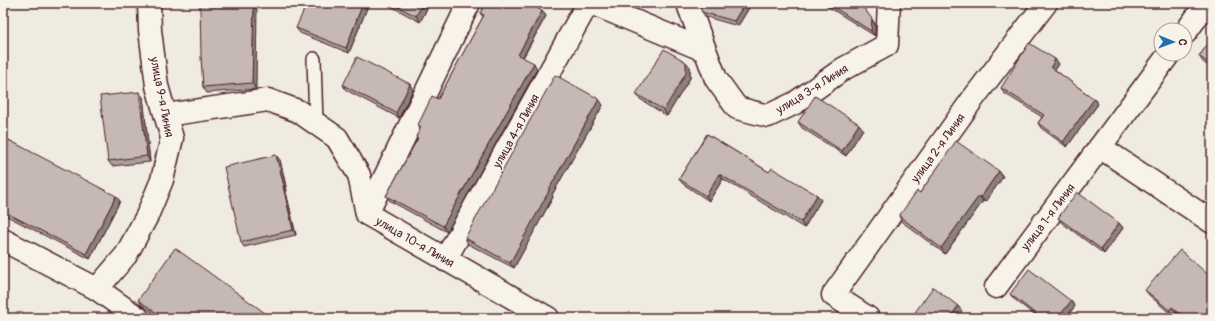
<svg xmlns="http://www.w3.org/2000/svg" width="1215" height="321" font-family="Pangolin,sans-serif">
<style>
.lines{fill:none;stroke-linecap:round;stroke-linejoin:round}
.service-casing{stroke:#4a1f2b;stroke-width:16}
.minor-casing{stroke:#4a1f2b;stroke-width:25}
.service{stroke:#f7f3e8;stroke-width:13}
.minor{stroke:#f7f3e8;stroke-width:22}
.wall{fill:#aa9e9a;stroke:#4a1f2b}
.shaded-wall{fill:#8b817d;stroke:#4a1f2b}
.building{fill:#c6b8b3;stroke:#4a1f2b}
.labels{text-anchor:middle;stroke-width:3;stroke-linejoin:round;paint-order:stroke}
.street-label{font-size:12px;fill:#4a1f2b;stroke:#f7f3e8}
</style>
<rect width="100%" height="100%" fill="#f0ebe0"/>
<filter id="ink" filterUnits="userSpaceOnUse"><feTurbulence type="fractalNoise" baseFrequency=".025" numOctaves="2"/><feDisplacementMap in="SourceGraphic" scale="8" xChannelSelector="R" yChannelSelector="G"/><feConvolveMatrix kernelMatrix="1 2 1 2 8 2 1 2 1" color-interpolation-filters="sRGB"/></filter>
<g filter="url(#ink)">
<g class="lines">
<defs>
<polyline id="service" points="314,59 316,124"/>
<g id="minor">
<polyline points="591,3 704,50"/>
<polyline points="690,3 689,7 716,79 737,108 768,116 795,103 843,69 887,45 889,3"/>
<polyline points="1185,33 1207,3"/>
<polyline points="166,115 268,100 298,111 337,138 359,175 367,214 548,318"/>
<polyline points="1100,147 1212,222"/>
<polyline points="367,214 469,3"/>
<polyline points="3,240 97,289"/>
<polyline points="445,260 588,3"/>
<polyline points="996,287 1169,54"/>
<polyline points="138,318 97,289 126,255 147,216 162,180 172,138 157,86 150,30 149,3"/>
<polyline points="868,318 833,295 972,100 1046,3"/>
</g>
</defs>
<use href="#service" class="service-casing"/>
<use href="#minor" class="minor-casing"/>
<use href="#service" class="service"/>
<use href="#minor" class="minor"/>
</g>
<g class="wall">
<polygon points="200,3 256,89 207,93 203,87"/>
<polygon points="369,3 349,53 300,33 296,28"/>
<polygon points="385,3 430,3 420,22"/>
<polygon points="699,3 752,3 738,26 706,17 702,12"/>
<polygon points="822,3 860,3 875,24 875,36"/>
<polygon points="542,11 546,16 523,58 537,69 447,232 390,201 386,196 417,139 416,137 420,129 418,125 438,99 483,17 480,13"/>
<polygon points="1212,39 1212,69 1203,62 1199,56"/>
<polygon points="1055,59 1059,64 1055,70 1094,99 1098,104 1067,147 1041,128 1038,123 1042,117 1004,93 1001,88"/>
<polygon points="690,67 690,78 667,116 640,99 636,94"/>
<polygon points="343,85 413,90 399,118 346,90"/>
<polygon points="143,97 150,162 112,166 108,161"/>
<polygon points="603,105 552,195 553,197 514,268 468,244 465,238"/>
<polygon points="798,122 863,129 846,156 802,128"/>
<polygon points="707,134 769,172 817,195 821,200 804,228 723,179 709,201 683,184 679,179"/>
<polygon points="3,137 120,201 90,259 3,214"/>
<polygon points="280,160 287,191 286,192 296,235 244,247 241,242"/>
<polygon points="999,171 1003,177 985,202 983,201 945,254 902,222 899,216 920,193"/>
<polygon points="1058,218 1119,223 1123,228 1104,254 1062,223"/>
<polygon points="1145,290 1212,318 1183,318 1176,312 1173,316 1149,295"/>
<polygon points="1010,294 1075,306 1066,318 1038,318 1014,299"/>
<polygon points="138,300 272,318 160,318 142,305"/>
</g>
<g class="shaded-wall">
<polygon points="254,3 257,3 256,89 252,83"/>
<polygon points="363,3 369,3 349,53 346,48"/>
<polygon points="423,3 430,3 420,22 416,16"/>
<polygon points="745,3 752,3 738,26 734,21"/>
<polygon points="542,11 546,16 521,60 518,55"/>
<polygon points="872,19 875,24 875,36 871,31"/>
<polygon points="1055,59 1059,64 1054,72 1051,67"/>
<polygon points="686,62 690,67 690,78 667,116 664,110"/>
<polygon points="534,63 537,69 447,232 443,226"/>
<polygon points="410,84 413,90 399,118 396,113"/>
<polygon points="139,92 143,97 150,162 147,156"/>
<polygon points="599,99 603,105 552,195 553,197 514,268 510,263 548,191"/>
<polygon points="1094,99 1098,104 1067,147 1063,142"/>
<polygon points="859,124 863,129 846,156 842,151"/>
<polygon points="276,155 280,160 287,191 284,186"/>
<polygon points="999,171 1003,177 985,202 981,197"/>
<polygon points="719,174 723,179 709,201 706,196"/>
<polygon points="283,186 286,192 296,235 293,230"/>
<polygon points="817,195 821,200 804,228 801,222"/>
<polygon points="116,196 120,201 90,259 86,254"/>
<polygon points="979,196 983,201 945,254 941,248"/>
<polygon points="1119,223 1123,228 1104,254 1101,249"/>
<polygon points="1071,301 1075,306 1066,318 1058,318"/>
<polygon points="958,306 962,311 957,318 950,318"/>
<polygon points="1172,307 1176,312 1173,316 1169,310"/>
</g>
<g class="building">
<polygon points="200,3 254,3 252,83 203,87 201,57"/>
<polygon points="307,3 363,3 346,48 296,28"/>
<polygon points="391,3 423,3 416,16"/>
<polygon points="486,3 529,3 542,11 518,55 534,63 443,226 386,196 418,138 416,137 421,127 418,125 432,96 438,99 484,15 480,13"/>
<polygon points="699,3 745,3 734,21 702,12"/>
<polygon points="827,3 860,3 872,19 871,31"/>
<polygon points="1212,39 1212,66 1199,56"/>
<polygon points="1029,43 1055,59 1051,67 1094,99 1063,142 1038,123 1044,115 1001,88"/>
<polygon points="664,49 686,62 686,73 664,110 636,94"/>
<polygon points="357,57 410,84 396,113 343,85"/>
<polygon points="555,75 599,99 548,191 549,191 510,263 465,238"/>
<polygon points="139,92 147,156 108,161 100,96"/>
<polygon points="815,96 859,124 842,151 798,122"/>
<polygon points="707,134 769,172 772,168 817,195 801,222 719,174 706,196 679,179"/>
<polygon points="3,137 116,196 86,254 3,211"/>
<polygon points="956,141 999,171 981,197 979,196 941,248 899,216 917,191 920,193"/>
<polygon points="276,155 284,186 283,186 293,230 241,242 224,167"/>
<polygon points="1077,192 1119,223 1101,249 1058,218"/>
<polygon points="175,248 272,318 164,318 138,300"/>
<polygon points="1180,250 1212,278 1212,318 1185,318 1172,307 1169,310 1145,290"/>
<polygon points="1029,269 1071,301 1058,318 1041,318 1010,294"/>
<polygon points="933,287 958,306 950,318 911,318"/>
</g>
</g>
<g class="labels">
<g class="street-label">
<text transform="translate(812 89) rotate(-32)" y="4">улица 3-я Линия</text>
<text transform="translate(162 97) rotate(79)" y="4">улица 9-я Линия</text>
<text transform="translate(516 131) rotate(-61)" y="4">улица 4-я Линия</text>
<text transform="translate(938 148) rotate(-54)" y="4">улица 2-я Линия</text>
<text transform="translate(1048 217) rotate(-53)" y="4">улица 1-я Линия</text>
<text transform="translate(415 242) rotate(30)" y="4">улица 10-я Линия</text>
</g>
</g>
<rect width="1215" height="321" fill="none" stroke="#f7f3e8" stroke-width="16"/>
<rect x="8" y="8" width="1199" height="305" fill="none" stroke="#4a1f2b" stroke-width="1.5" filter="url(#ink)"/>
<g transform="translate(1173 42) rotate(91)"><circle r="19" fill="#f7f3e8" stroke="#b29e9c"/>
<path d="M0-3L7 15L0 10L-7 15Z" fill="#1f6fb2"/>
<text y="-6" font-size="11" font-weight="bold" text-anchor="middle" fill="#4a1f2b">С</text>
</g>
</svg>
